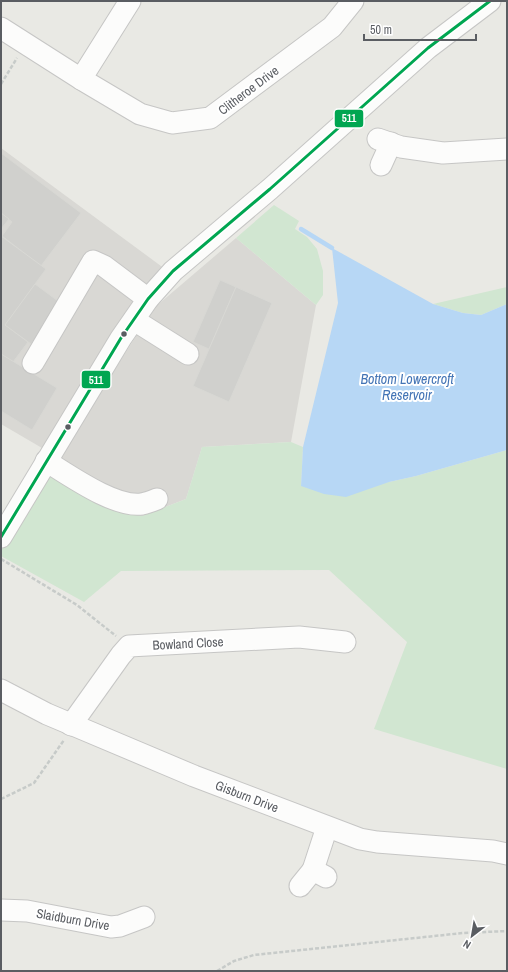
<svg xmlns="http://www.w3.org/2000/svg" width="508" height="972" font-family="'Archivo Narrow',sans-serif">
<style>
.industrial{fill:#d9d8d4}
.green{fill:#d1e6d1}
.water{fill:#b7d7f5}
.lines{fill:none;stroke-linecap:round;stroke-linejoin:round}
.stream{stroke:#b7d7f5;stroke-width:4.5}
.building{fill:#d0d0cd;stroke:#d8d8d4}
.minor-casing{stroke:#c6c6c5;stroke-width:23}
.path{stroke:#c7cbc9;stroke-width:2.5;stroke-dasharray:4 2;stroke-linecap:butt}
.minor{stroke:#fcfcfb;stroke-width:21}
.bus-1-casing{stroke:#fff;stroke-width:6}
.bus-1{stroke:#00a651;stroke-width:3}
.bus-dot{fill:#5a5d62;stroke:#fff;stroke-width:1.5}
.labels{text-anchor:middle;stroke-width:4;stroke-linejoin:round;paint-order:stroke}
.street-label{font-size:13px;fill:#5a5d62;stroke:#fff}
.water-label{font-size:14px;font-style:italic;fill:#4374b5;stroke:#fff}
.line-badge{stroke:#fff;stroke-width:1.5}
.badge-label{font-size:11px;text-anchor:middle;font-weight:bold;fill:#fff}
</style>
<rect width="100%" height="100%" fill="#e9e9e4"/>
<g class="industrial">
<polygon points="1,148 165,269 140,292 42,448 1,424"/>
<polygon points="236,238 316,305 291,442 202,447 186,499 142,516 50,471 154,308"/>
</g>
<g class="green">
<polygon points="274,205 299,221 295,229 307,237 317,249 323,271 323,295 316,305 236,238"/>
<polygon points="507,287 507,304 481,315 463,313 433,304"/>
<polygon points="291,442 303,447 301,486 389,482 416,476 507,450 507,769 374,729 407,642 329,570 121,571 84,602 1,556 1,551 50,471 142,516 186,499 202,447"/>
</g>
<polygon class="water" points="332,248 433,304 463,313 481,315 507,304 507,450 416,476 389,482 346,497 324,494 301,486 303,447 338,303"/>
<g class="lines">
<polyline class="stream" points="301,229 332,248"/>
</g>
<g class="building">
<polygon points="1,153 81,213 41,266 2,236 12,222 1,213"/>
<polygon points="1,213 9,219 1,229"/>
<polygon points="1,236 46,269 5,325 28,342 13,362 1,354"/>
<polygon points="220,280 236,287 209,349 193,342"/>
<polygon points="35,284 62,304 31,344 5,325"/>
<polygon points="236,287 272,303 229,402 193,386"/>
<polygon points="1,354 57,388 32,430 1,411"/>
</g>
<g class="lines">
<defs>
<g id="minor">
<polyline points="1,28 81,79 140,114 172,123 210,118 332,27 353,1"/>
<polyline points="81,79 130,1"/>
<polyline points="378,139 401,147 443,153 507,149"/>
<polyline points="381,165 391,143"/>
<polyline points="134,320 188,354"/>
<polyline points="33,363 93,261 104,266 148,299"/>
<path d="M46,461C69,475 115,508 142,504C147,503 152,501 157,499"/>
<polyline points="1,537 121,338 148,299 173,271 270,189 428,48 490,1"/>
<polyline points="1,690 47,714 194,776 360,839 377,842 493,851 507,854"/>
<polyline points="71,725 121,655 129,646 299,637 345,642"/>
<polyline points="326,877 313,870 327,827"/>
<polyline points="300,886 313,870"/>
<polyline points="1,910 27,911 111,927 120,926 144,917"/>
</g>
</defs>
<use href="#minor" class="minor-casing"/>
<g class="path">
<polyline points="1,84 17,58"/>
<polyline points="1,559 77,605 116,636"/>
<polyline points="1,799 34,783 64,740"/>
<polyline points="217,971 234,961 254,955 463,933 507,931"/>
</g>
<use href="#minor" class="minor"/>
<defs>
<polyline id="bus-1" points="1,537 121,338 148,299 173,271 270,189 428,48 490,1"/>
</defs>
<use href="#bus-1" class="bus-1-casing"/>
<use href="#bus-1" class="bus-1"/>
</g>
<g class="bus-dot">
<circle cx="124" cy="334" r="3.5"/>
<circle cx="68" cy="427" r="3.5"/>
</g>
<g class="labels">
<g class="street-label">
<text transform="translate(248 90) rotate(-37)" y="5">Clitheroe Drive</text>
<text transform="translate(188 643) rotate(-3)" y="5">Bowland Close</text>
<text transform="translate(247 796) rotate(21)" y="5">Gisburn Drive</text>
<text transform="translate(73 919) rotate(10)" y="5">Slaidburn Drive</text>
</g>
<g class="water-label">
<text x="407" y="384">Bottom Lowercroft<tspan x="407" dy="16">Reservoir</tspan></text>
</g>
</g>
<g class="line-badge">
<rect x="334" y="109" width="30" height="19" rx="4" fill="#00a651"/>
<rect x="81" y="370" width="30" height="19" rx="4" fill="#00a651"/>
</g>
<g class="badge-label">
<text x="349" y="122">511</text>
<text x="96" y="384">511</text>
</g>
<rect width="508" height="972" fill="none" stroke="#5a5d62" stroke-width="4"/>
<g transform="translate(472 936) rotate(211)" stroke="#ffffff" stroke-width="3" paint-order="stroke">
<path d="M0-3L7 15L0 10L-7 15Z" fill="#5a5d62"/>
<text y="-6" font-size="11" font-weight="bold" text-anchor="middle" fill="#5a5d62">N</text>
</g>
<path d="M364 34v6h112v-6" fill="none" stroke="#5a5d62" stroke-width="2"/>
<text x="370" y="34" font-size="12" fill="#5a5d62" stroke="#ffffff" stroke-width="3" paint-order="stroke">50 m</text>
</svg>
